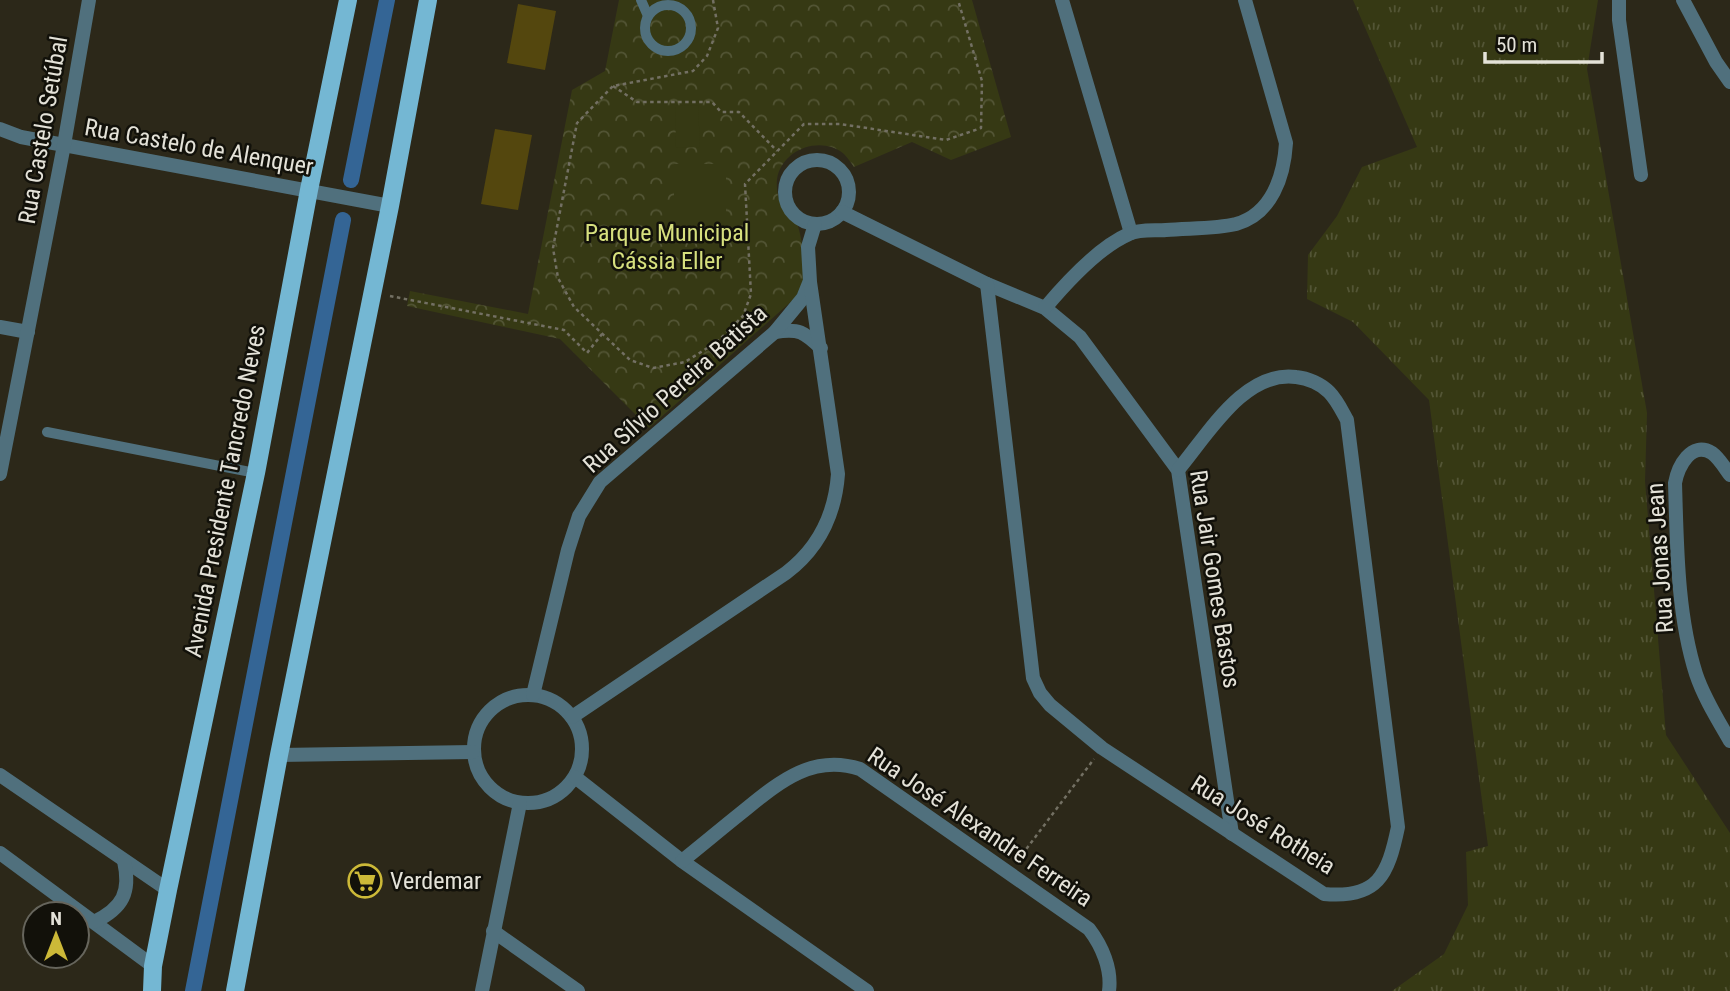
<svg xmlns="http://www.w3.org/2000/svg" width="1730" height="991" font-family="'Roboto Condensed',sans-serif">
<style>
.grass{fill:url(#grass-tufts)}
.park{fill:url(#park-crowns)}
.pitch{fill:#363914}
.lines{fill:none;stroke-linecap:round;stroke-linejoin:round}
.canal{stroke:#346595;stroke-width:16}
.building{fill:#54470e}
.path{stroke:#737063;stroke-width:2.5;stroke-dasharray:3.5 3.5;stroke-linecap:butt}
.service{stroke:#50707d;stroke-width:10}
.minor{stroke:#50707d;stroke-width:14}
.tertiary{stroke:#50707d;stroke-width:14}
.primary{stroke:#74b7d3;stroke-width:18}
.labels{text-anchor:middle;stroke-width:5;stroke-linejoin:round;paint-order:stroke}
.street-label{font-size:24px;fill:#e4e2d8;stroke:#12110a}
.park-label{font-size:24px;fill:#d7e07e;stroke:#12110a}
.poi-label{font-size:24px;fill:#e4e2d8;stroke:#12110a;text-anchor:start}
</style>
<defs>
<pattern id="grass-tufts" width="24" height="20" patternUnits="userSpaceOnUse" patternTransform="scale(1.75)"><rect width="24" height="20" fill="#363914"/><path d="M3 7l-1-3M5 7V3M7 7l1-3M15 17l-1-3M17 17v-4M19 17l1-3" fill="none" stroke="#535535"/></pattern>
<pattern id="park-crowns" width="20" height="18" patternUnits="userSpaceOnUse" patternTransform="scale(1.75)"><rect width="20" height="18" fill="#363914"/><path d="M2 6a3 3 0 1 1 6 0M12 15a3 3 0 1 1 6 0" fill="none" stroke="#535535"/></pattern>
</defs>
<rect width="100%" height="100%" fill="#2c2819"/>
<polygon class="grass" points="1353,0 1598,0 1587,69 1647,413 1645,481 1666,735 1730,833 1730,991 1392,991 1444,954 1468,905 1466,852 1488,846 1429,400 1353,322 1307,299 1308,255 1337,216 1362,167 1417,147"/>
<path class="park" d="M619,0H972L1011,137L951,160L912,142L854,167C851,163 848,158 844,154C821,135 782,149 777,179C776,189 778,202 785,210C788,214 793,216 796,221C801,231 807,269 805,279C803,286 798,292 795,298L649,428L560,339L407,306L410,291L528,314L572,90L605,71Z"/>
<g class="pitch">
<polygon points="698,105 700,147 676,148 675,106"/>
<rect x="674" y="164" width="52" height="68"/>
</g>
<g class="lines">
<g class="canal">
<polyline points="351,180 387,0"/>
<polyline points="193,991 343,220"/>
</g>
</g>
<g class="building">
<polygon points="518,4 556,11 545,70 507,63"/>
<polygon points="495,129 532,135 518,210 481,204"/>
</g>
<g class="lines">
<g class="path">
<polyline points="713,0 718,28 707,56 693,71 613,86 577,123 553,248 558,278 574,307 630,360 653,368 685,362 717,342 743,316 751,294 745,184 804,124 840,124 946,140 981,128 982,81 958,0"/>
<polyline points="613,86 637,102 712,102 721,112 739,112 777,151"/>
<polyline points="390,296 564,330 587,353 602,334"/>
<polyline points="1018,860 1094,759"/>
</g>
<g class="service">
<polyline points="641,0 648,16"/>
<circle cx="668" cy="28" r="23"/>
<polyline points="47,432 256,473"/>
</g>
<g class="minor">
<polyline points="1062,0 1131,233"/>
<polyline points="1619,0 1619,20 1641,175"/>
<polyline points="1683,0 1716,62 1730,82"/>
<polyline points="0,129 21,137 64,145 390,206"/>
<circle cx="817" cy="192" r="32"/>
<polyline points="842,212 987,284 1045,308 1080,337 1178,470 1232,834"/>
<path d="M987,284L1033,678L1040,693L1050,705L1102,748L1324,894C1378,899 1388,875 1398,827L1347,420C1342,411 1337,400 1329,392C1321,384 1308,378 1296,377C1244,370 1207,436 1178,470"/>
<path d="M1045,308C1066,283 1099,247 1129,234C1139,229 1155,231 1166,230C1187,228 1216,229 1236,224C1272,214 1284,176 1286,143L1245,0"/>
<polyline points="0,327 28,332"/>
<path d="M775,332C799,328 804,332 821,348"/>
<polyline points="0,474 64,145 89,0"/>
<path d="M1730,475C1725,468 1719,458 1712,453C1691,440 1678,467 1675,483C1677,546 1677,614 1696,674C1704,698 1718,720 1730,741"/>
<circle cx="528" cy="749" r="54"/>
<polyline points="533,695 568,550 579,516 600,482 775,332 803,298 809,283"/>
<path d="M572,717L786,573C819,548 835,515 838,474L810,282L808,247L815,224"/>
<polyline points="279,755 473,752"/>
<polyline points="575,777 682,861 867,991"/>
<path d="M682,861C702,845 721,829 741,813C777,784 811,753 860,769L1089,929C1102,946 1112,969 1109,991"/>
<polyline points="493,931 578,991"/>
<polyline points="482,991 520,803"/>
</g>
<g class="tertiary">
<polyline points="0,775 168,890"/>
<polyline points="0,853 153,966"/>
<path d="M94,922C123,908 131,892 124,861"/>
</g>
<g class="primary">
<polyline points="152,991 153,966 168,890 256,473 309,190 348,0"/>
<polyline points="235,991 279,755 390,206 428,0"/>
</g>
</g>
<defs>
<symbol id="supermarket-ring" viewBox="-11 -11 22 22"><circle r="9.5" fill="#12110a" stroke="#ccb938" stroke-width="1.5"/><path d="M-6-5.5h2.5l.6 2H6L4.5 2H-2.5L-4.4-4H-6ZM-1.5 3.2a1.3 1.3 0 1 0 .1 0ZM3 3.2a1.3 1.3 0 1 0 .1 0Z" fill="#ccb938"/></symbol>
</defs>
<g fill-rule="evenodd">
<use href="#supermarket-ring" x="346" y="862" width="38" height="38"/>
</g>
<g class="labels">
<g class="street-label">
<text transform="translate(43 130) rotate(-80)" y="8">Rua Castelo Setúbal</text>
<text transform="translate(199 147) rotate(10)" y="8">Rua Castelo de Alenquer</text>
<text transform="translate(675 389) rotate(-42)" y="8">Rua Sílvio Pereira Batista</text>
<text transform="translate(225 491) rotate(-79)" y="8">Avenida Presidente Tancredo Neves</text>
<text transform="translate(1660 558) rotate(-94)" y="8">Rua Jonas Jean</text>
<text transform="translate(1215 579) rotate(81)" y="8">Rua Jair Gomes Bastos</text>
<text transform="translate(1263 825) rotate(32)" y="8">Rua José Rotheia</text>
<text transform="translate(980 827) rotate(34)" y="8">Rua José Alexandre Ferreira</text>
</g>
<g class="park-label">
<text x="667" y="241">Parque Municipal<tspan x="667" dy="28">Cássia Eller</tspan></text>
</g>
<g class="poi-label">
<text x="390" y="889">Verdemar</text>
</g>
</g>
<g transform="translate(56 935)"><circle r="33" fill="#12110a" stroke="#66655c" stroke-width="2"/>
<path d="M0-5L12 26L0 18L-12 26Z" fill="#ccb938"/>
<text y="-10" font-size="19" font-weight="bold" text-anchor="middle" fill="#e4e2d8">N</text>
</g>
<path d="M1485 52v10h117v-10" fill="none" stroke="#e4e2d8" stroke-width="3.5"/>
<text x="1496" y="52" font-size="21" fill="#e4e2d8" stroke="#12110a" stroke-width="5" paint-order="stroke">50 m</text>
</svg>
